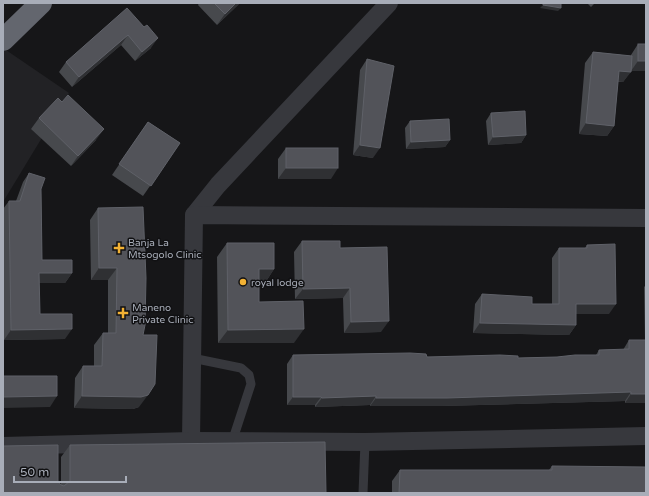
<svg xmlns="http://www.w3.org/2000/svg" width="649" height="496" font-family="'Varela Round',sans-serif">
<style>
.built{fill:#222225}
.lines{fill:none;stroke-linecap:round;stroke-linejoin:round}
.lane{stroke:#37383d;stroke-width:9}
.street{stroke:#37383d;stroke-width:18}
.highway{stroke:#63666e;stroke-width:22}
.wall{fill:#47494d}
.shaded-wall{fill:#2f3033}
.building{fill:#525359;stroke:#5f6168}
.poi-dot{fill:#f2b134;stroke:#111113;stroke-width:1.5}
.labels{text-anchor:middle;stroke-width:3;stroke-linejoin:round;paint-order:stroke}
.poi-label{font-size:10px;fill:#a8adb8;stroke:#111113;text-anchor:start}
</style>
<rect width="100%" height="100%" fill="#161618"/>
<polygon class="built" points="3,48 69,93 3,202"/>
<g class="lines">
<g class="lane">
<polyline points="192,358 241,368 249,375 251,384 232,442"/>
<polyline points="363,493 365,442"/>
</g>
<g class="street">
<polyline points="194,215 218,185 389,3"/>
<polyline points="191,441 194,215 646,218"/>
<polyline points="3,446 191,441 365,442 646,436"/>
</g>
<polyline class="highway" points="3,40 41,3"/>
</g>
<g class="wall">
<polygon points="199,3 240,3 217,25 198,5"/>
<polygon points="587,3 595,3 591,7"/>
<polygon points="144,27 151,48 135,61 121,45 72,87 59,72 66,62"/>
<polygon points="638,44 646,71 631,71 623,82 618,82 614,126 607,136 579,134 585,63 593,52 631,56 631,55"/>
<polygon points="367,59 373,158 353,155 360,70"/>
<polygon points="62,102 96,140 71,166 31,129 39,118"/>
<polygon points="491,113 526,135 521,143 488,145 486,121"/>
<polygon points="410,121 450,140 445,147 406,149 405,128"/>
<polygon points="148,122 180,143 143,196 112,175"/>
<polygon points="286,148 331,179 278,179 278,159"/>
<polygon points="29,173 41,189 42,260 72,273 65,283 39,283 40,314 65,339 4,340 3,209 9,201 16,201 23,182"/>
<polygon points="98,208 143,335 139,407 133,409 74,408 75,378 83,366 94,366 94,345 103,333 108,333 108,280 91,280 90,220"/>
<polygon points="302,241 340,248 381,332 344,333 343,298 295,299 294,252"/>
<polygon points="227,243 274,269 265,283 259,283 259,302 294,343 218,343 217,257"/>
<polygon points="587,245 609,314 576,314 576,325 569,335 473,333 475,304 482,294 532,304 552,304 552,258 559,248 585,248"/>
<polygon points="646,285 646,403 625,403 625,401 441,406 370,406 370,405 315,407 315,405 287,405 287,364 293,355 518,358 557,357 596,355 599,350 623,350 629,340 645,340 644,287"/>
<polygon points="70,445 326,493 3,493 58,481 61,485 61,457"/>
<polygon points="552,466 646,493 392,493 392,481 400,470 549,470"/>
</g>
<g class="shaded-wall">
<polygon points="236,3 240,3 217,25 225,14"/>
<polygon points="543,5 561,8 558,11 540,8"/>
<polygon points="128,35 121,45 72,87 79,77"/>
<polygon points="158,38 151,48 135,61 142,52"/>
<polygon points="638,61 646,61 646,71 631,71"/>
<polygon points="619,71 631,72 623,82 612,81"/>
<polygon points="586,123 614,126 607,136 579,134"/>
<polygon points="104,129 96,140 71,166 78,156"/>
<polygon points="526,135 521,143 488,145 493,137"/>
<polygon points="450,140 445,147 406,149 411,142"/>
<polygon points="360,145 380,148 373,158 353,155"/>
<polygon points="286,168 338,168 331,179 278,179"/>
<polygon points="99,268 117,268 108,280 91,280"/>
<polygon points="259,269 274,269 265,283 250,283"/>
<polygon points="39,273 72,273 65,283 32,283"/>
<polygon points="350,288 343,298 295,299 303,289"/>
<polygon points="576,304 616,304 609,314 569,314"/>
<polygon points="389,321 381,332 344,333 351,322"/>
<polygon points="480,323 576,325 569,335 473,333"/>
<polygon points="72,329 65,339 4,340 11,330"/>
<polygon points="304,329 294,343 218,343 228,330"/>
<polygon points="631,392 625,401 441,406 370,406 376,398"/>
<polygon points="631,394 646,394 646,403 625,403"/>
<polygon points="148,395 139,407 133,409 74,408 82,396"/>
<polygon points="57,396 50,407 3,408 3,397"/>
<polygon points="376,396 370,405 315,407 322,398"/>
<polygon points="293,397 321,397 315,405 287,405"/>
</g>
<g class="building">
<polygon points="214,3 236,3 225,14"/>
<polygon points="543,3 561,3 561,8 543,5"/>
<polygon points="127,8 144,27 147,25 158,38 142,52 128,35 79,77 66,62"/>
<rect x="638" y="44" width="8" height="17"/>
<polygon points="593,52 632,56 631,72 619,71 614,126 586,123"/>
<polygon points="367,59 394,66 380,148 360,145"/>
<polygon points="68,95 104,129 78,156 39,118 58,98 62,102"/>
<polygon points="525,111 526,135 493,137 491,113"/>
<polygon points="449,119 450,140 411,142 410,121"/>
<polygon points="148,122 180,143 151,186 119,164"/>
<rect x="286" y="148" width="52" height="20"/>
<polygon points="29,173 45,178 41,189 42,260 72,260 72,273 39,273 40,314 72,314 72,329 11,330 9,201 20,201"/>
<polygon points="143,207 146,278 145,325 143,335 157,335 155,384 148,395 141,397 82,396 83,366 102,366 103,333 116,333 117,268 99,268 98,208"/>
<polygon points="302,241 340,241 340,248 387,247 389,321 351,322 350,288 303,289"/>
<polygon points="227,243 274,243 274,269 259,269 259,302 303,301 304,329 228,330"/>
<polygon points="615,244 616,304 576,304 576,325 480,323 482,294 532,297 532,304 559,304 559,248 587,248 587,245"/>
<polygon points="629,340 646,340 646,394 631,394 631,392 447,398 376,398 376,396 322,398 321,397 293,397 293,355 410,353 426,354 427,357 500,355 518,356 518,358 557,357 575,355 599,355 599,350 629,349"/>
<polygon points="3,376 57,376 57,396 3,397"/>
<polygon points="325,442 326,493 3,493 3,446 58,445 58,481 61,485 64,486 70,481 70,445"/>
<polygon points="552,466 646,467 646,493 399,493 400,470 552,470"/>
</g>
<g class="poi-dot">
<path d="M117 242h4v4h4v4h-4v4h-4v-4h-4v-4h4z"/>
<circle cx="243" cy="282" r="4"/>
<path d="M121 307h4v4h4v4h-4v4h-4v-4h-4v-4h4z"/>
</g>
<g class="labels">
<g class="poi-label">
<text x="128" y="246">Banja La<tspan x="128" dy="12">Mtsogolo Clinic</tspan></text>
<text x="251" y="286">royal lodge</text>
<text x="132" y="311">Maneno<tspan x="132" dy="12">Private Clinic</tspan></text>
</g>
</g>
<rect width="649" height="496" fill="none" stroke="#a8adb8" stroke-width="8"/>
<path d="M14 476v6h112v-6" fill="none" stroke="#a8adb8" stroke-width="2"/>
<text x="20" y="476" font-size="12" fill="#a8adb8" stroke="#111113" stroke-width="3" paint-order="stroke">50 m</text>
</svg>
